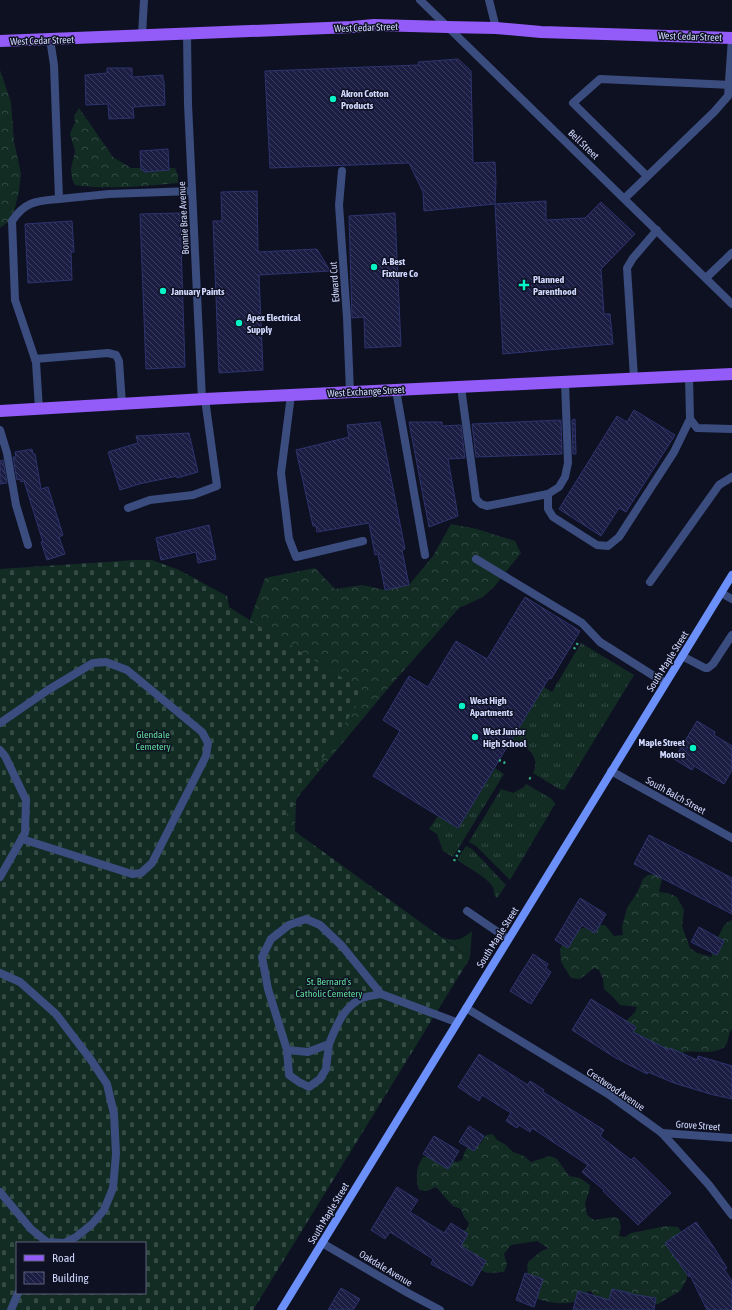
<svg xmlns="http://www.w3.org/2000/svg" width="732" height="1310" font-family="'Asap Condensed',sans-serif">
<style>
.grass{fill:url(#grass-tufts)}
.forest{fill:url(#forest-crowns)}
.cemetery{fill:url(#cemetery-stones);fill-rule:evenodd}
.green{fill:#122c24}
.building{fill:url(#building-back-hatch);stroke:#2e336e}
.lines{fill:none;stroke-linecap:round;stroke-linejoin:round}
.path{stroke:#33b085;stroke-width:2.5;stroke-dasharray:2 3;stroke-linecap:butt}
.service{stroke:#3b4c7f;stroke-width:8}
.minor{stroke:#3b4c7f;stroke-width:8}
.secondary{stroke:#6c90fa;stroke-width:8}
.primary{stroke:#935cf9;stroke-width:12}
.poi-dot{fill:#08f2c8;stroke:#0e1122;stroke-width:1.5}
.labels{text-anchor:middle;stroke-width:3;stroke-linejoin:round;paint-order:stroke}
.street-label{font-size:10px;fill:#d1d8fd;stroke:#0e1122}
.poi-label{font-size:10px;font-weight:bold;fill:#d1d8fd;stroke:#0e1122;text-anchor:start}
.park-label{font-size:10px;fill:#60db9a;stroke:#0e1122}
</style>
<defs>
<pattern id="grass-tufts" width="24" height="20" patternUnits="userSpaceOnUse"><rect width="24" height="20" fill="#122c24"/><path d="M3 7l-1-3M5 7V3M7 7l1-3M15 17l-1-3M17 17v-4M19 17l1-3" fill="none" stroke="#334a45"/></pattern>
<pattern id="forest-crowns" width="20" height="18" patternUnits="userSpaceOnUse"><rect width="20" height="18" fill="#122c24"/><path d="M2 6a3 3 0 1 1 6 0M12 15a3 3 0 1 1 6 0" fill="none" stroke="#334a45"/></pattern>
<pattern id="cemetery-stones" width="16" height="16" patternUnits="userSpaceOnUse"><rect width="16" height="16" fill="#122c24"/><path d="M2 7V4a2 2 0 0 1 4 0v3zM10 15v-3a2 2 0 0 1 4 0v3z" fill="#334a45"/></pattern>
<pattern id="building-back-hatch" width="6" height="6" patternUnits="userSpaceOnUse"><rect width="6" height="6" fill="#1b1e42"/><path d="M-1 5l2 2M0 0l6 6M5-1l2 2" fill="none" stroke="#3b3e5e"/></pattern>
</defs>
<rect width="100%" height="100%" fill="#0e1122"/>
<g class="grass">
<path d="M581,643L634,675L564,790L559,789L533,773C542,755 525,747 512,739L541,691L522,679L524,675L552,692Z"/>
<polygon points="495,768 504,774 453,857 443,851 437,834 429,829 438,816 458,828"/>
<polygon points="526,784 552,799 555,804 510,880 476,846 469,842 501,789 513,793 524,787"/>
<path d="M466,846L472,849L506,885L497,898C493,895 495,892 493,887C487,877 467,867 457,860Z"/>
</g>
<g class="forest">
<polygon points="0,70 11,102 14,141 21,174 19,191 15,208 8,222 0,228"/>
<path d="M79,108L113,157L131,168H175L178,176V183C145,186 107,190 75,185L72,179L71,169L75,151L70,134L75,122L74,116Z"/>
<polygon points="451,524 477,529 515,541 521,553 494,587 483,597 459,608 390,686 296,799 295,831 58,866 247,628 265,578 315,568 335,589 362,585 385,590 409,585 433,556"/>
<path d="M657,874L662,879L659,892L668,893L677,897L684,910L682,926L690,948L697,953L712,957C711,948 713,944 718,937C724,928 721,925 732,920V1029C727,1034 730,1043 723,1048C711,1055 698,1050 685,1052C682,1052 678,1056 674,1057L622,1033L627,1020L635,1012L637,1007L620,1005L612,996L604,989L603,979L599,970L594,968L580,979L571,978L561,962L560,949C572,931 582,924 605,925L614,936L623,935L622,927L627,908L637,893L643,879L648,875Z"/>
<path d="M493,1134L497,1140L506,1145L513,1152L524,1156L531,1162L550,1156L557,1159L569,1176L580,1178L590,1185L589,1192L585,1203L587,1215L594,1220L614,1217L619,1219L621,1227L619,1236L625,1237L631,1233L666,1226L678,1227L684,1236L687,1266V1279L680,1291L658,1304L649,1303L615,1295L607,1300L595,1299L592,1292L588,1291C585,1294 582,1298 579,1300C566,1306 546,1303 533,1297C530,1285 526,1275 528,1262L540,1252L548,1248L537,1241L511,1245L504,1254L507,1265L504,1272L487,1273L476,1268L461,1250L459,1233L467,1229L469,1223L464,1217L461,1209L453,1206L436,1187L427,1191L419,1190C415,1176 416,1168 423,1157L439,1156L457,1162L462,1160L466,1149L474,1143L480,1144L486,1135Z"/>
</g>
<path class="cemetery" d="M135,560H152L179,570L227,596L229,607L365,692L282,822L470,958L253,1310H0V569ZM17,1243H145V1293H17Z"/>
<path class="green" d="M472,931L470,958L442,937C456,942 461,940 472,931Z"/>
<g class="building">
<polygon points="458,59 471,71 473,163 495,162 496,182 495,204 424,211 423,192 409,163 270,168 265,71 419,65 418,62"/>
<polygon points="107,68 132,68 132,77 163,75 163,81 164,81 165,105 133,107 134,118 109,119 108,104 86,105 85,75 107,73"/>
<polygon points="168,149 169,170 144,172 144,170 141,170 140,151"/>
<polygon points="257,191 258,252 317,249 330,271 259,275 263,370 219,373 213,221 222,221 221,192"/>
<polygon points="546,201 546,220 585,218 601,202 635,234 601,269 604,314 610,314 613,344 503,354 495,204"/>
<polygon points="180,213 185,367 146,369 140,214"/>
<polygon points="395,213 401,346 365,348 364,317 352,318 349,216"/>
<polygon points="72,221 74,252 71,252 72,280 28,283 25,224"/>
<polygon points="634,410 675,435 626,512 619,508 601,536 559,509 617,416 627,422"/>
<polygon points="575,419 576,454 573,454 572,420"/>
<polygon points="561,420 562,454 476,457 472,424"/>
<polygon points="380,422 405,549 402,550 409,585 385,590 378,554 375,555 369,523 317,532 316,526 313,526 296,450 349,437 347,425"/>
<polygon points="409,422 442,422 442,426 461,425 465,458 448,459 458,516 429,527"/>
<polygon points="189,433 198,472 177,478 177,476 139,484 120,490 108,452 138,443 136,436"/>
<polygon points="32,449 33,454 35,454 41,489 48,487 63,535 59,537 65,554 47,560 41,542 43,542 24,481 21,482 20,479 17,480 13,457 16,457 15,452"/>
<polygon points="3,460 7,483 0,484 0,461"/>
<polygon points="209,525 216,559 198,563 196,552 161,560 156,538"/>
<polygon points="525,597 580,631 551,679 549,678 458,828 373,776 400,731 383,720 409,676 428,687 456,641 487,659"/>
<polygon points="697,721 715,732 714,735 732,746 732,770 724,784 694,766 692,770 674,759"/>
<polygon points="649,835 732,878 732,914 634,864"/>
<polygon points="580,898 606,914 595,933 582,925 568,948 555,940"/>
<polygon points="699,927 724,941 717,955 691,942"/>
<polygon points="533,954 548,964 546,968 551,972 531,1004 510,991"/>
<polygon points="591,999 636,1027 633,1032 669,1050 670,1048 697,1060 698,1056 732,1066 732,1099 710,1094 674,1083 648,1072 647,1074 614,1057 572,1030"/>
<polygon points="479,1054 528,1085 530,1081 544,1090 543,1092 604,1130 600,1136 631,1160 634,1157 671,1193 638,1225 603,1191 604,1190 582,1172 588,1165 532,1128 530,1132 519,1125 517,1128 506,1121 511,1113 482,1095 479,1101 458,1087"/>
<polygon points="469,1126 484,1136 474,1151 459,1142"/>
<polygon points="434,1136 459,1151 448,1169 423,1154"/>
<polygon points="397,1187 418,1200 410,1212 444,1233 451,1223 468,1234 461,1246 486,1261 472,1286 431,1264 433,1259 390,1232 385,1239 371,1230"/>
<polygon points="696,1222 713,1246 727,1268 724,1269 732,1281 732,1310 707,1310 689,1273 689,1277 665,1243"/>
<polygon points="525,1273 543,1279 534,1307 516,1300"/>
<polygon points="341,1288 360,1299 353,1310 328,1310"/>
<polygon points="612,1289 630,1293 630,1294 656,1298 654,1310 573,1310 578,1291 609,1300"/>
</g>
<g class="lines">
<g class="path">
<polyline points="574,649 579,641"/>
<polyline points="499,760 507,764"/>
<polyline points="529,778 532,779"/>
<polyline points="454,861 460,850"/>
</g>
<g class="service">
<polyline points="342,171 339,205 347,318 350,392"/>
<polyline points="647,176 573,103 600,79 732,85"/>
<polyline points="625,198 714,112 728,96 732,38"/>
<polyline points="59,199 109,194 192,191"/>
<polyline points="706,278 732,253"/>
<polyline points="35,359 108,353 116,355 119,361 122,404"/>
<polyline points="689,376 690,419 697,428 732,429"/>
<polyline points="634,378 627,268 633,258 657,230"/>
<polyline points="461,387 476,499 481,504 487,506 548,494 559,487 565,477 568,463 565,382"/>
<polyline points="396,390 425,555"/>
<polyline points="291,395 281,473 289,539 296,557 363,541"/>
<path d="M39,409L36,362L15,300L12,221C25,201 37,201 59,199L54,65L50,39"/>
<polyline points="0,430 7,453 16,505 28,545"/>
<polyline points="548,494 548,509 553,517 597,545 608,546 619,537 674,452 690,419"/>
<polyline points="128,508 150,500 193,495 217,486 205,399"/>
<polyline points="476,559 582,623 600,642 665,683"/>
<polyline points="650,582 719,485 732,477"/>
<polyline points="721,593 732,599"/>
<polyline points="682,656 705,668 708,668 713,664 732,635"/>
<polyline points="0,723 48,690 93,663 106,662 127,670 202,732 208,743 206,756 152,863 141,873 132,874 22,839"/>
<polyline points="0,750 5,756 26,800 25,833 0,877"/>
<polyline points="467,911 508,939"/>
<polyline points="0,973 20,982 56,1014 91,1060 107,1084 114,1114 116,1154 113,1188 104,1210 92,1224 76,1237 64,1243"/>
<path d="M381,994C375,995 368,996 362,998C343,1007 336,1027 329,1044L308,1052L287,1050L268,989L262,957L271,939L289,925L306,919L320,925L342,946L381,994L456,1022"/>
<polyline points="287,1050 289,1075 299,1082 309,1087 320,1079 326,1069 329,1044"/>
<polyline points="0,1192 31,1229 47,1242 64,1243"/>
<polyline points="11,1310 18,1293"/>
</g>
<g class="minor">
<polyline points="420,0 732,304"/>
<polyline points="489,0 496,28"/>
<polyline points="142,35 144,0"/>
<polyline points="187,35 188,104 202,400"/>
<polyline points="611,771 732,838"/>
<polyline points="466,1008 608,1094 662,1133 709,1185 732,1215"/>
<polyline points="662,1133 732,1138"/>
<polyline points="322,1243 408,1293 440,1310"/>
</g>
<polyline class="secondary" points="281,1310 732,575"/>
<g class="primary">
<polyline points="0,41 352,27 374,25 447,27 496,28 541,32 732,38"/>
<polyline points="0,411 205,399 732,374"/>
</g>
</g>
<g class="poi-dot">
<circle cx="333" cy="99" r="4"/>
<circle cx="374" cy="267" r="4"/>
<path d="M522 279h4v4h4v4h-4v4h-4v-4h-4v-4h4z"/>
<circle cx="163" cy="291" r="4"/>
<circle cx="239" cy="323" r="4"/>
<circle cx="462" cy="706" r="4"/>
<circle cx="475" cy="737" r="4"/>
<circle cx="693" cy="748" r="4"/>
</g>
<g class="labels">
<g class="street-label">
<text transform="translate(366 27) rotate(-2)" y="4">West Cedar Street</text>
<text transform="translate(690 36) rotate(2)" y="4">West Cedar Street</text>
<text transform="translate(42 40) rotate(-2)" y="4">West Cedar Street</text>
<text transform="translate(584 144) rotate(44)" y="4">Bell Street</text>
<text transform="translate(183 218) rotate(-93)" y="4">Bonnie Brae Avenue</text>
<text transform="translate(334 282) rotate(-94)" y="4">Edward Cut</text>
<text transform="translate(366 391) rotate(-3)" y="4">West Exchange Street</text>
<text transform="translate(667 661) rotate(-58)" y="4">South Maple Street</text>
<text transform="translate(676 795) rotate(29)" y="4">South Balch Street</text>
<text transform="translate(497 937) rotate(-58)" y="4">South Maple Street</text>
<text transform="translate(616 1089) rotate(34)" y="4">Crestwood Avenue</text>
<text transform="translate(698 1125) rotate(4)" y="4">Grove Street</text>
<text transform="translate(328 1213) rotate(-59)" y="4">South Maple Street</text>
<text transform="translate(386 1268) rotate(31)" y="4">Oakdale Avenue</text>
</g>
<g class="poi-label">
<text x="341" y="97">Akron Cotton<tspan x="341" dy="12">Products</tspan></text>
<text x="382" y="265">A-Best<tspan x="382" dy="12">Fixture Co</tspan></text>
<text x="533" y="283">Planned<tspan x="533" dy="12">Parenthood</tspan></text>
<text x="171" y="295">January Paints</text>
<text x="247" y="321">Apex Electrical<tspan x="247" dy="12">Supply</tspan></text>
<text x="470" y="704">West High<tspan x="470" dy="12">Apartments</tspan></text>
<text x="483" y="735">West Junior<tspan x="483" dy="12">High School</tspan></text>
<text x="685" y="746" text-anchor="end">Maple Street<tspan x="685" dy="12">Motors</tspan></text>
</g>
<g class="park-label">
<text x="153" y="738">Glendale<tspan x="153" dy="12">Cemetery</tspan></text>
<text x="329" y="985">St. Bernard's<tspan x="329" dy="12">Catholic Cemetery</tspan></text>
</g>
</g>
<rect x="16" y="1242" width="130" height="52" fill="#0e1122" stroke="#5c617a"/>
<rect x="24" y="1255" width="20" height="6" fill="#935cf9" stroke="#5c617a"/>
<text x="52" y="1262" font-size="12" fill="#d1d8fd">Road</text>
<rect x="24" y="1272" width="20" height="12" fill="url(#building-back-hatch)" stroke="#5c617a"/>
<text x="52" y="1282" font-size="12" fill="#d1d8fd">Building</text>
</svg>
